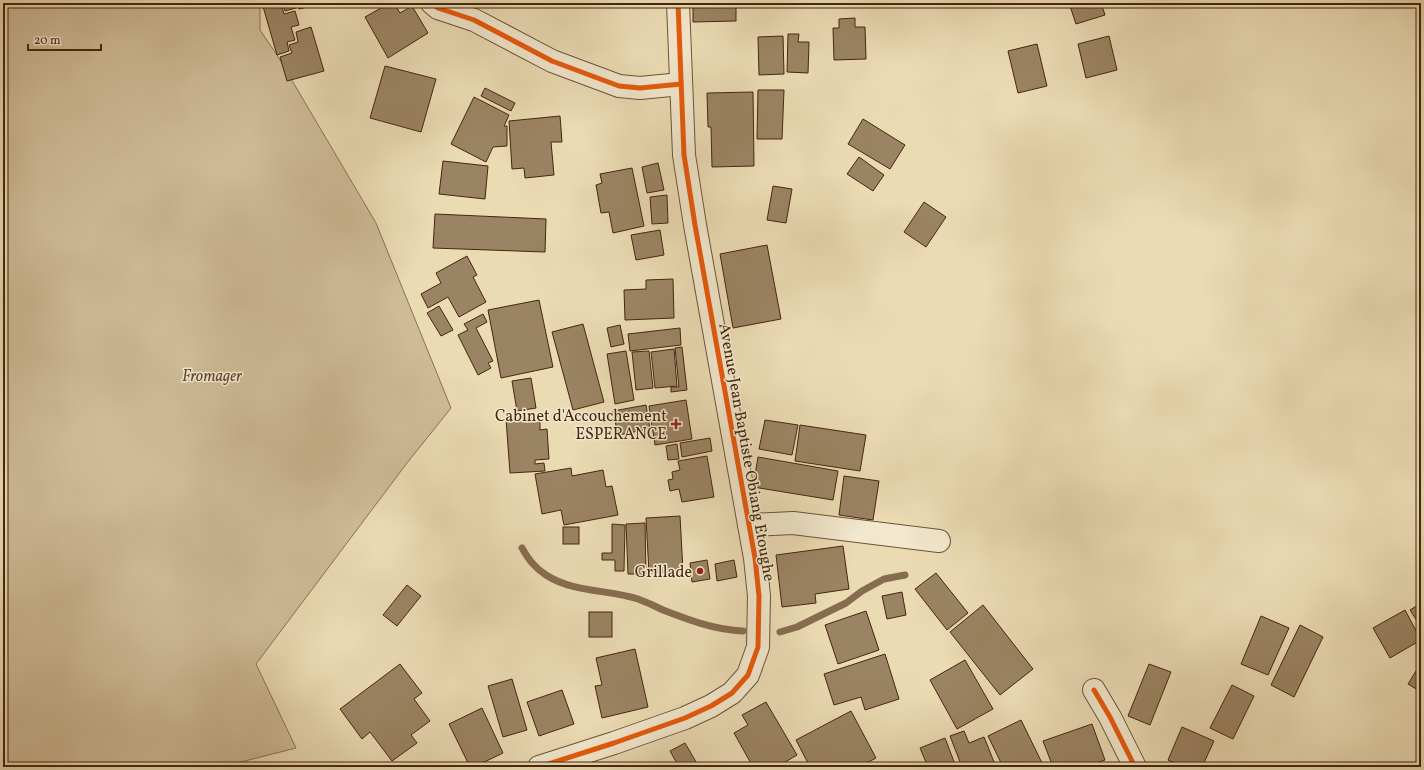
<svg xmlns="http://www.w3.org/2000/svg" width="1424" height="770" font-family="Vollkorn,serif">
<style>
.green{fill:#cfbc97;stroke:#8a7152}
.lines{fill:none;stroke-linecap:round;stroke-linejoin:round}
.stream{stroke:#876d4f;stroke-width:7}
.building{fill:#9b8463;stroke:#45260d}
.minor-casing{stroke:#6e5336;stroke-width:24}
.minor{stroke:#f2e8ce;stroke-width:22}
.cycleway-casing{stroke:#f2e8ce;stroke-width:8}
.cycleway{stroke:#e8590c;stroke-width:5}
.poi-dot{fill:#8f2418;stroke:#f2e8ce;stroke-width:1.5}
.labels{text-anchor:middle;stroke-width:3;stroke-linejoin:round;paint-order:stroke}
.park-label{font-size:16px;font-style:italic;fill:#614429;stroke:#f2e8ce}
.poi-label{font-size:16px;fill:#45260d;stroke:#f2e8ce;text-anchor:end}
.street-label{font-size:16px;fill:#45260d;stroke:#f2e8ce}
</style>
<rect width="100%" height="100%" fill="#ebdbb3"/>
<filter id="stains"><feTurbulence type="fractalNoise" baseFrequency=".005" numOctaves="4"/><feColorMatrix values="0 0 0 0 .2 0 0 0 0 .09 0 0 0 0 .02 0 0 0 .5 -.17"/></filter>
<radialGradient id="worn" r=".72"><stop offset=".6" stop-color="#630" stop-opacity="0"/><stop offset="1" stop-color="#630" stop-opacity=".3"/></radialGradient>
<polygon class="green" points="3,3 260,3 260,30 277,55 376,223 451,408 407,463 256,664 296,748 221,767 3,767"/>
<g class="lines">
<g class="stream">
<path d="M522,548C529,560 534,567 546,575C574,593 607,589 638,599C646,602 655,606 663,610C689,620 715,630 743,631"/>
<polyline points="780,632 797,627 846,603 862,591 884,579 905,575"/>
</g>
</g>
<g class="building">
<polygon points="262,3 281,3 284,14 295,11 299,25 291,27 295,40 287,42 289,51 277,55"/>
<polygon points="283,3 295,3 296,8 285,11"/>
<polygon points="297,3 316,3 317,5 299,9"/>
<polygon points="390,3 394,3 400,13 412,6 428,33 388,58 365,17"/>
<polygon points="693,3 736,3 736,21 693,22"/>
<polygon points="1069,3 1101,3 1105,15 1076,24"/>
<polygon points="855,18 855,27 865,27 866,59 834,60 833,28 839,28 839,19"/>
<polygon points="311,27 324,71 287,81 280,57 292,53 289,45 298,42 296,32"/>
<polygon points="788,34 799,34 798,42 809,42 808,73 787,72"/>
<polygon points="783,36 784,74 759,75 758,37"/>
<polygon points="1109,36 1117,70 1086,78 1078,44"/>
<polygon points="1037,44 1047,86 1018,93 1008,51"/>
<polygon points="385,66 436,79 421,132 370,118"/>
<polygon points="485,88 515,103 511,111 481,96"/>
<polygon points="758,90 784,90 782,139 757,139"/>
<polygon points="753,92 754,166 712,167 711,127 708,127 707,93"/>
<polygon points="474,97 509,115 504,126 507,126 507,146 493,147 486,162 451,144"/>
<polygon points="560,116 562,142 551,142 554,175 525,178 524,168 512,169 509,121"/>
<polygon points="863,119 905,145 890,169 848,144"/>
<polygon points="859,157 884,175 873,191 847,174"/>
<polygon points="443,161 488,166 485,199 439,194"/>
<polygon points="658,163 664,190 647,193 642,167"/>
<polygon points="632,168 644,226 613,233 609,212 601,213 596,185 602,183 600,174"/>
<polygon points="773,186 792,189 786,223 767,220"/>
<polygon points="667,195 668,223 652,224 650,197"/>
<polygon points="924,202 946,217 926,247 904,232"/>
<polygon points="435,214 546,219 545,252 433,248"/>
<polygon points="660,230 664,255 636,260 631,235"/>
<polygon points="767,245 781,319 733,328 720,254"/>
<polygon points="467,256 477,275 473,277 486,302 459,317 448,297 428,308 421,294 441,283 436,273"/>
<polygon points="673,279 674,318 625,320 624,290 646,289 646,280"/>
<polygon points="539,300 553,367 501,378 488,310"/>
<polygon points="439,306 453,330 441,336 427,313"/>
<polygon points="483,314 487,322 476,328 493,361 488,363 491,368 478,375 458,335 468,330 464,324"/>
<polygon points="583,324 604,402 573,410 552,332"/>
<polygon points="620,325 624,344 611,347 607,328"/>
<polygon points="680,328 681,345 630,351 628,334"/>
<polygon points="682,347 687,390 671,392 671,387 679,387 675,348"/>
<polygon points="674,349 677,386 655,388 651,352"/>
<polygon points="626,351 634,400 615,404 607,354"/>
<polygon points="649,351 653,388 636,390 632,352"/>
<polygon points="531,378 536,408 517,411 512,381"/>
<polygon points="686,400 692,439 655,445 649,406"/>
<polygon points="646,405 650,429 618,435 613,411"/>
<polygon points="540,417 540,430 547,429 549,459 535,460 535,464 544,463 545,471 510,473 506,419"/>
<polygon points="765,420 798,425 792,455 759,449"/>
<polygon points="800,425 866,435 860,471 795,461"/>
<polygon points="710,438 712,451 682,457 680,443"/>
<polygon points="677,444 679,459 668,460 666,446"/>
<polygon points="707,456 714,497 682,502 679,489 670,491 668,480 673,479 672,472 680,470 678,461"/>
<polygon points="758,457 838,471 833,500 753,487"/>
<polygon points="571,468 572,476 603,470 606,487 612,486 618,515 564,525 561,510 542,514 535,474"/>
<polygon points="844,476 879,481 873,520 839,515"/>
<polygon points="680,516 683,571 649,573 646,518"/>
<polygon points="645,523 646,574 628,574 626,524"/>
<polygon points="612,524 625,525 624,571 615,571 615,560 602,560 602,553 612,553"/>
<rect x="563" y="527" width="16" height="17"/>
<polygon points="843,546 849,589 815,594 816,603 782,607 776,555"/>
<polygon points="707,560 710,579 692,582 690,563"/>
<polygon points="734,560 737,577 717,581 715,564"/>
<polygon points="936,573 968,613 947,630 915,589"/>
<polygon points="407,585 421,596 397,626 383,615"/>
<polygon points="902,592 906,615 887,619 882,596"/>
<polygon points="1420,604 1421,606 1421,627 1410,610"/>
<polygon points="983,605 1033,669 1000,695 950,632"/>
<polygon points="1405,610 1421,640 1390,658 1373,628"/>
<polygon points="866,611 879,650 838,664 825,625"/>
<rect x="589" y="612" width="23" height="25"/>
<polygon points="1261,616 1289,628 1268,675 1241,664"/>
<polygon points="1300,625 1323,637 1294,697 1271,685"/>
<polygon points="635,649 648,707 602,718 595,686 602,685 596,658"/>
<polygon points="885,654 899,699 865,710 861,697 834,705 824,674"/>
<polygon points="965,660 993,709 957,729 930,680"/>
<polygon points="1421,663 1421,692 1408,684"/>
<polygon points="400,664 422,693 414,699 430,721 411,735 417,743 392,761 370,732 362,739 340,709"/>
<polygon points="1149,664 1171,672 1150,725 1128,716"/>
<polygon points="512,679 527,730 503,737 488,686"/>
<polygon points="1232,685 1254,696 1233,739 1210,728"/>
<polygon points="562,690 574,724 539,736 527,702"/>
<polygon points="766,702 797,755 777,767 753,767 734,733 748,725 742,715"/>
<polygon points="482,708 503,753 474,767 470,767 449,724"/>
<polygon points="851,711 876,758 859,767 810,767 796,740"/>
<polygon points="1021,720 1044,767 1003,767 988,736"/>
<polygon points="1092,724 1105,760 1084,767 1053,767 1043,741"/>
<polygon points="1182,727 1214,741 1202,767 1185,767 1168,760"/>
<polygon points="964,731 969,743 984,737 996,767 962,767 950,736"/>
<polygon points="945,738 956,767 928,767 920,748"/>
<polygon points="685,743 699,767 679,767 670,751"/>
</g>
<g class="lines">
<defs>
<g id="minor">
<polyline points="432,3 438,8 474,20 552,61 619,86 640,88 681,84"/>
<polyline points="749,525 793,523 939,541"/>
<polyline points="1094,690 1110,717 1135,767"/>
<polyline points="539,767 614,743 685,718 711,706 732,693 748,675 758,647 759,596 755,558 695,225 684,155 678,3"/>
</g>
</defs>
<use href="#minor" class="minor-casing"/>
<use href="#minor" class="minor"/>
<defs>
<g id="cycleway">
<polyline points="432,3 438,8 474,20 552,61 619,86 640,88 681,84"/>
<polyline points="1094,690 1110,717 1135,767"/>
<polyline points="539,767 614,743 685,718 711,706 732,693 748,675 758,647 759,596 755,558 695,225 684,155 678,3"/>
</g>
</defs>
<use href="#cycleway" class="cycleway-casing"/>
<use href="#cycleway" class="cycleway"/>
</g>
<g class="poi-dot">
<path d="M674 418h4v4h4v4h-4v4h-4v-4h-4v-4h4z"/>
<circle cx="700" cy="571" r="4"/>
</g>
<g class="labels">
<g class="park-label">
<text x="212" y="381">Fromager</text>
</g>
<g class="poi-label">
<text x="667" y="421">Cabinet d'Accouchement<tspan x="667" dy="18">ESPERANCE</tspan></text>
<text x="692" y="577">Grillade</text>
</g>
<g class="street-label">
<text transform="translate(748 452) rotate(80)" y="6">Avenue Jean Baptiste Obiang Etoughe</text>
</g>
</g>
<rect width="1424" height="770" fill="none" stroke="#ebdbb3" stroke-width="16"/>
<rect x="4" y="4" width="1416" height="762" fill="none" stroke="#45260d" stroke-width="2"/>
<rect x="8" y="8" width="1408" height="754" fill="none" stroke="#45260d"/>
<path d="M28 44v6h73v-6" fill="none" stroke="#45260d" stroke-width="2"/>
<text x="34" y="44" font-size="12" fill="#45260d" stroke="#f2e8ce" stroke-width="3" paint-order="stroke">20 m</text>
<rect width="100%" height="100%" filter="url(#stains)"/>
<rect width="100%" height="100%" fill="url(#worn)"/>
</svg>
